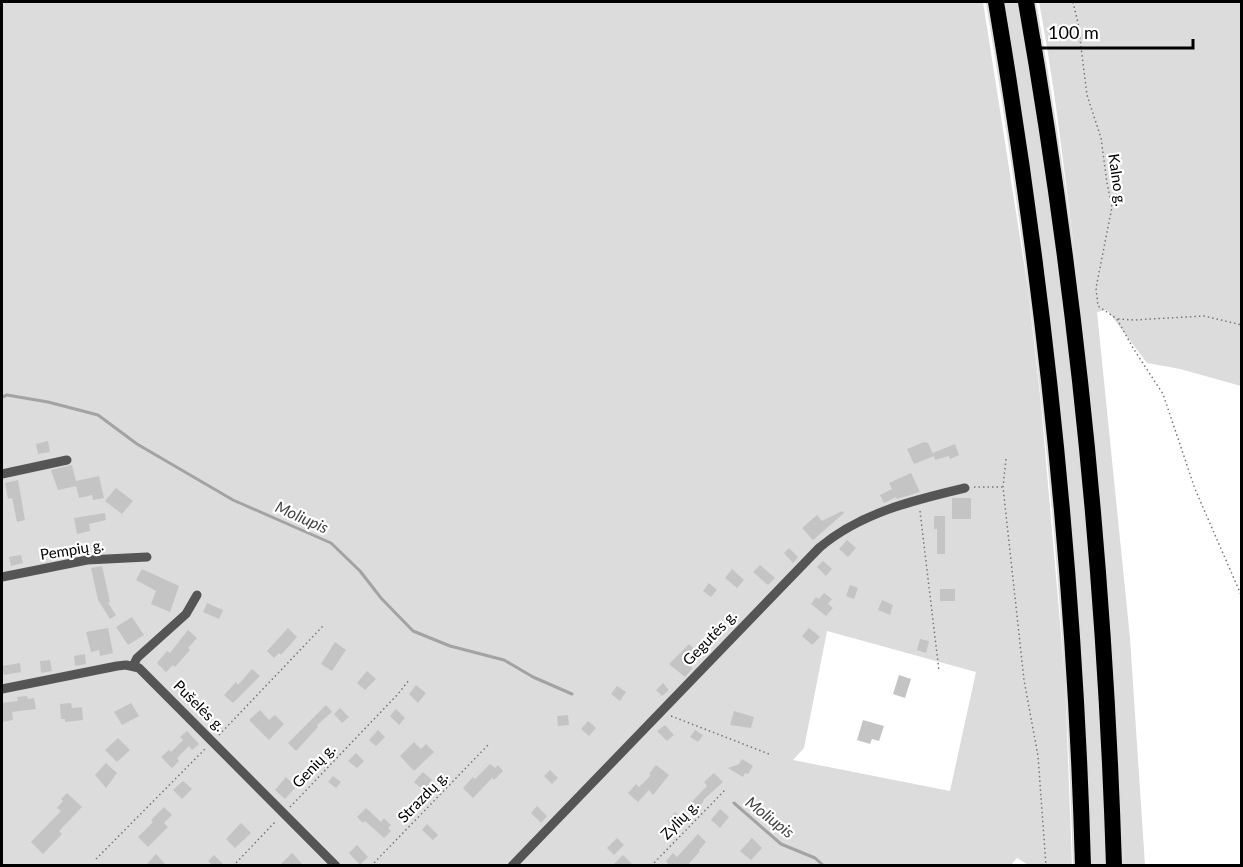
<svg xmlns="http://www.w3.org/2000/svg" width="1243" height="867" font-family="Lato,sans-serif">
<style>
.green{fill:#dcdcdc;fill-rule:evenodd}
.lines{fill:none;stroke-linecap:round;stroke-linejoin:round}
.stream{stroke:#a3a3a3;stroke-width:3}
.building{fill:#c4c4c4}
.motorway-casing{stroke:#dbdbdb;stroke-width:20}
.path{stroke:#777;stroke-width:1.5;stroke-dasharray:1.5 3;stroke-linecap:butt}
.minor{stroke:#555;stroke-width:9}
.motorway{stroke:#000;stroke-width:16}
.labels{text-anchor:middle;stroke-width:4.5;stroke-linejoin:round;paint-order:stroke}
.street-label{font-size:15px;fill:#000;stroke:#fff}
.water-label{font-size:16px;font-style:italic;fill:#444;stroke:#fff}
</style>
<rect width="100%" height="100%" fill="#fff"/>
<g class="green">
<path d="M2,2H983L1028,289L1041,404L1065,680L1072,865H1028L1017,858L1010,866H2ZM827,631L976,672L950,791L793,760L804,748Z"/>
<path d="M1002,2H1018C1067,287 1096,576 1105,865H1089L1084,735Z"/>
<path d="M1039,2H1241V386L1180,369L1147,363L1107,310L1097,312L1130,638L1145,865H1124C1115,651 1098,439 1071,225C1062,151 1053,76 1039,2Z"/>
</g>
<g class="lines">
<g class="stream">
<polyline points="2,397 7,395 48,402 98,415 137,444 233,500 331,543 360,571 381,598 413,631 450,646 504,660 533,677 572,694"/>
<polyline points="734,803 781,844 815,858 824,866"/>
</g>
</g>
<g class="building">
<polygon points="48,441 50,452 38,454 36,444"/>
<polygon points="924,442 928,443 934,456 914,464 907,449"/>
<polygon points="955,444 959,455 950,459 949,456 935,460 933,453"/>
<polygon points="72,465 76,481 99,476 104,498 93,500 92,495 79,498 76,486 58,490 51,470"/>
<polygon points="911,473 920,492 897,499 896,497 884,503 880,495 892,489 889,483"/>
<polygon points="18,480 25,520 17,522 12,498 8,499 5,483"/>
<polygon points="116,488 133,501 122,514 105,501"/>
<rect x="952" y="498" width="19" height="21"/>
<polygon points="842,511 844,513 813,540 802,528 817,515 822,521"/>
<polygon points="105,513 106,520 89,524 90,531 77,534 74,518"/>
<polygon points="934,516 945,516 945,554 937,554 937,529 934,529"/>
<polygon points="847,540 856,548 848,557 839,549"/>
<polygon points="789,548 798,557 793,563 784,553"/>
<polygon points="21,555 23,563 11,566 9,557"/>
<polygon points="823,561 832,569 826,576 817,567"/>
<polygon points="760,565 775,578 768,585 753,572"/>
<polygon points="102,566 110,602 108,603 116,615 110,619 98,600 91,568"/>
<polygon points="142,569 179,586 170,612 151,604 156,591 136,580"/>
<polygon points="732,569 744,580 737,588 725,578"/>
<polygon points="709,583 717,590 711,597 703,591"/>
<polygon points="850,585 858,588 854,599 846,596"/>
<rect x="940" y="589" width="15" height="12"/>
<polygon points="824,593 832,599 828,604 833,608 826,616 811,604 816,597 819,599"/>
<polygon points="882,600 893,605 890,615 878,610"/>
<polygon points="207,603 223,610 219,619 203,612"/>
<polygon points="132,617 144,635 128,645 116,627"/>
<polygon points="108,628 113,653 100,656 99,650 91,652 86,632"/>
<polygon points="288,628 297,637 281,655 279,653 274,658 267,651"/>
<polygon points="809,628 820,637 812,645 802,636"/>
<polygon points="188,630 197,638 188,648 190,650 175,667 173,665 166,672 157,663 167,651 170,653"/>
<polygon points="920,639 929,641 926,653 917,650"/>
<polygon points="335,642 346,650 332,671 321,664"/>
<polygon points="689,644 699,653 693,659 695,661 690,666 693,668 685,677 669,664"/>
<polygon points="85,654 86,664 75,666 74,656"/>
<polygon points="50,660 52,671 41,673 40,661"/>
<polygon points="20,663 21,672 4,675 2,666"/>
<polygon points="252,669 260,676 233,703 224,695 236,682 238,685"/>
<polygon points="367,671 376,679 365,690 357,683"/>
<polygon points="899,675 911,679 905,698 893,694"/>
<polygon points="663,683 669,690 662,696 656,690"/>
<polygon points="416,685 426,693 418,703 409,694"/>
<polygon points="617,686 626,692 620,701 611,694"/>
<polygon points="27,696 28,699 34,698 36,709 12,712 13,720 2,722 2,703 18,701 17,697"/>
<polygon points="71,703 72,708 82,707 83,720 65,722 65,719 61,719 60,704"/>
<polygon points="131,703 139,716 122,725 114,712"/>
<polygon points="326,705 332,712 317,725 318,727 296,751 288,743"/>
<polygon points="340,708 349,717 342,723 334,714"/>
<polygon points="396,709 405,718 399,725 390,716"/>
<polygon points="260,710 269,720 275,715 284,724 269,740 249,720"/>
<polygon points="734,711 754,717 751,728 730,725"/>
<polygon points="568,715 569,725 558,726 557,716"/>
<polygon points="863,720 884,726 879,741 872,739 870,744 857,740"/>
<polygon points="588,721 596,728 589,736 581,729"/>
<polygon points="665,725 674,735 667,741 657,731"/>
<polygon points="378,730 385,737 376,746 369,740"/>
<polygon points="695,730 703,735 698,742 690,737"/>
<polygon points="187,731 199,744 192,750 189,746 177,758 179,761 172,768 161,757 169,750 171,752 183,740 180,737"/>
<polygon points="118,738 130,750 117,762 105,750"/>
<polygon points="414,742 421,749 426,744 434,752 414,771 400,756"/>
<polygon points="356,753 364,761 357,768 348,761"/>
<polygon points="742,759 753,766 748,774 745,773 743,777 728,768 739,764"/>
<polygon points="106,763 117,773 106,788 95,775"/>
<polygon points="490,764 495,768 498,765 503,771 494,780 492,778 473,798 463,788 473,777 475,779"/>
<polygon points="656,765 669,775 653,795 649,790 638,802 628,793 636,784 639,787 651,775 649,774"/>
<polygon points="550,770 558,778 552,784 544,776"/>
<polygon points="423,772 433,781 424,791 414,782"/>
<polygon points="714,773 723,782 703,800 704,801 693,813 687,807 707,786 704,782"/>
<polygon points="333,776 341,782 336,788 328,782"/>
<polygon points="286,777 296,787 285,799 275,790"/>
<polygon points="183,781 192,789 182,799 173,790"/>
<polygon points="67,793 82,807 59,831 62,834 43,854 31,842 61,811 57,808 63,801 61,799"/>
<polygon points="537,806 547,816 541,823 531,813"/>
<polygon points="164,807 172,815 164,823 168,827 148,847 138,837 153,822 151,820"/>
<polygon points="366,808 381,822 384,818 391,825 388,828 391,831 384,838 365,821 363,823 357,817"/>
<polygon points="720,809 729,817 720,828 711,820"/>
<polygon points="675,812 684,820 676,829 667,821"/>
<polygon points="241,823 251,833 235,848 226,839"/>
<polygon points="427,824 438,835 433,840 422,830"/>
<polygon points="698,834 706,842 699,850 700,851 687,866 670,866 666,861 673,853 677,857"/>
<polygon points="617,838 624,845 614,855 607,848"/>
<polygon points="752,838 762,848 751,860 740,851"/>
<polygon points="357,845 368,857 360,865 349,853"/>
<polygon points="292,853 304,866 279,866"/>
<polygon points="156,854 167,866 145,866"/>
<polygon points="214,855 225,866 213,866 208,861"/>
<polygon points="623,855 634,866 612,866"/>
</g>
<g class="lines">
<defs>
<g id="motorway">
<path d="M996,2C1044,287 1075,576 1083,866"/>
<path d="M1026,2C1076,287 1105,576 1114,866"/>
</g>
</defs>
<use href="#motorway" class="motorway-casing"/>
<g class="path">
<polyline points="1073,2 1078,23 1087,95 1101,138 1107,183 1112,207 1096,288 1098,306 1117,319 1133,348 1163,394 1195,489 1242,597"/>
<polyline points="1118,319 1134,320 1204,316 1242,325"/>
<polyline points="1006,459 1003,487 1024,680 1038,756 1046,866"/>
<polyline points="974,487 1002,487"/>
<polyline points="920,511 939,671"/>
<polyline points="671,716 769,754"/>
<polyline points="219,735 324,625"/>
<polyline points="290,807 398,694 409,680"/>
<polyline points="96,859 205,749"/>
<polyline points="233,866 276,821"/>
<polyline points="371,866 490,743"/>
<polyline points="651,866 725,790"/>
</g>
<g class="minor">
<polyline points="2,474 67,460"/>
<polyline points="2,577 87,560 147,557"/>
<polyline points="133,666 137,658 186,614 197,595"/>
<polyline points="2,689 117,666 126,665 139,668 336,866"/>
<path d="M512,866L819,548C860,513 914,500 965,488"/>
</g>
<use href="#motorway" class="motorway"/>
</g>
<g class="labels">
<g class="street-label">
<text transform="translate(1117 180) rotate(82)" y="5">Kalno g.</text>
<text transform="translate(72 550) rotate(-9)" y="5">Pempių g.</text>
<text transform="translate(710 638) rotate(-46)" y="5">Gegutės g.</text>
<text transform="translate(199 706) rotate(45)" y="5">Pušelės g.</text>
<text transform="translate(314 766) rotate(-46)" y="5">Genių g.</text>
<text transform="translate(423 797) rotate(-46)" y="5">Strazdų g.</text>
<text transform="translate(680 820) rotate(-46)" y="5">Zylių g.</text>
</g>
<g class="water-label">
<text transform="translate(302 517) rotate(24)" y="6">Moliupis</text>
<text transform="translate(770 817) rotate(38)" y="6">Moliupis</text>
</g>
</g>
<rect width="1243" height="867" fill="none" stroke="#000000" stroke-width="6"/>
<path d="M1039 39v9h154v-9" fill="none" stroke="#000000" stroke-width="3"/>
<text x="1048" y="39" font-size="18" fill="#000000" stroke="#ffffff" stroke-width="4.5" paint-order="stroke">100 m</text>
</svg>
